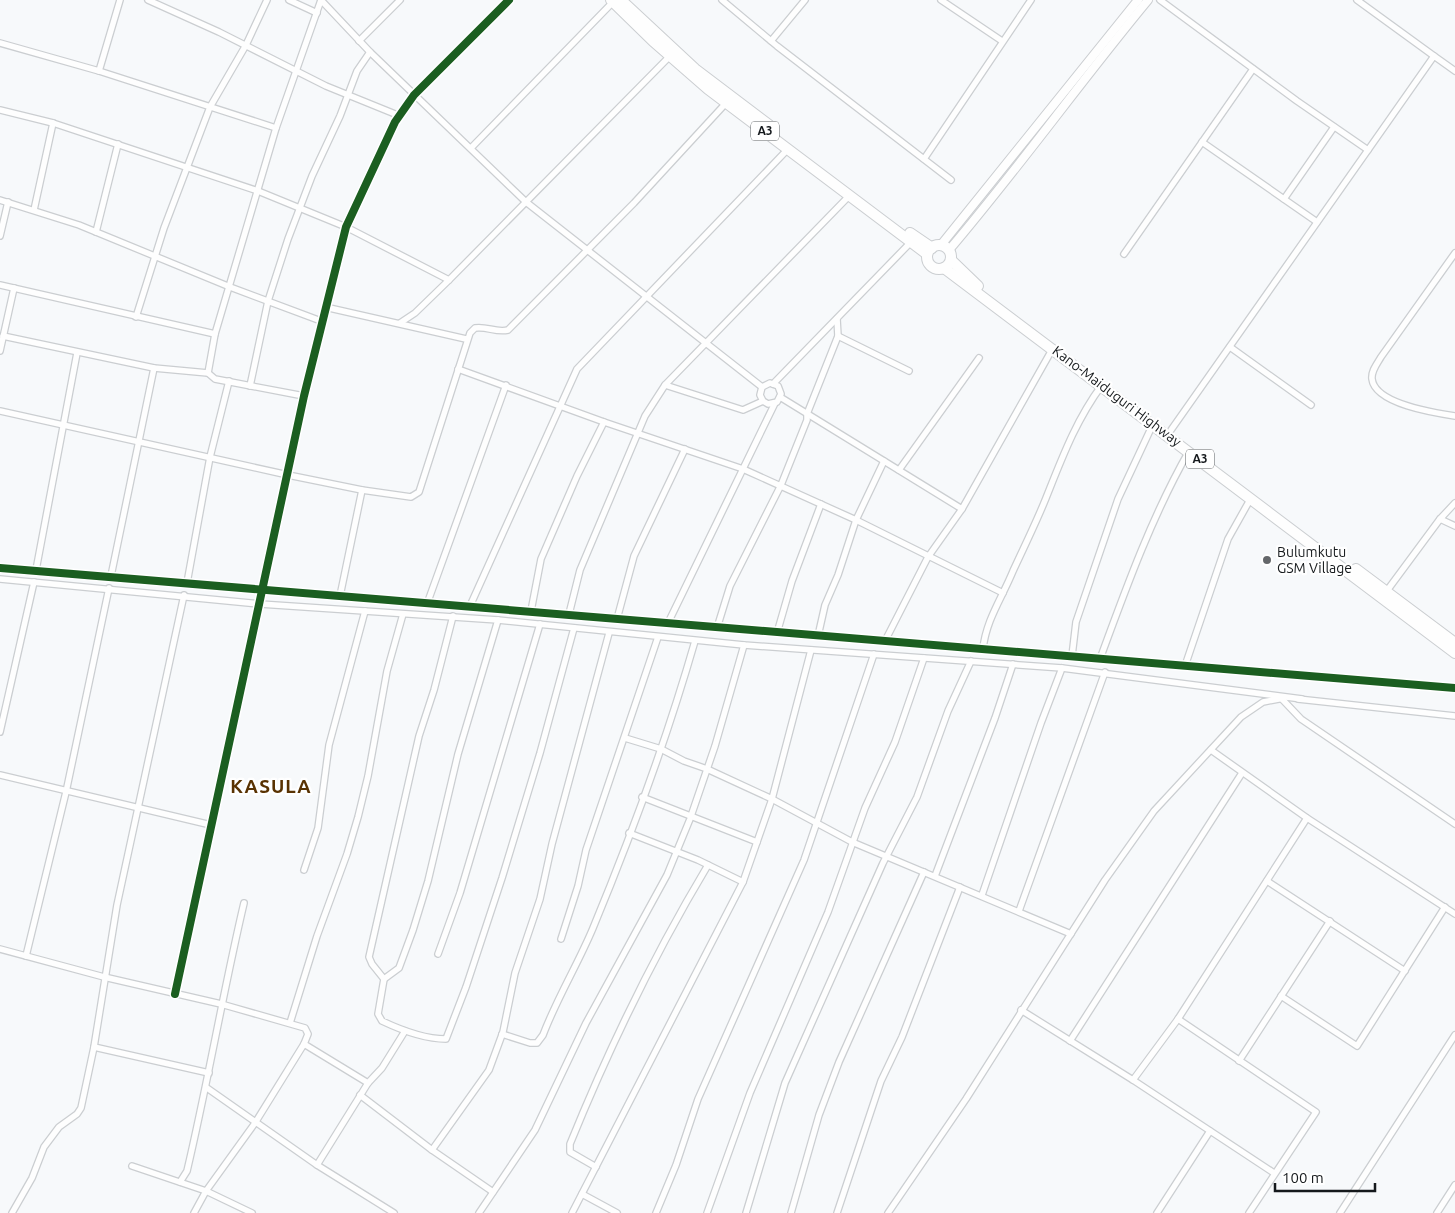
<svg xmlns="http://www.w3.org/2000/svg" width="1455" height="1213" font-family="Ubuntu,sans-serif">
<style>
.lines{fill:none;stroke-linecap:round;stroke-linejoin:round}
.street-casing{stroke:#cbced1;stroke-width:8}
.secondary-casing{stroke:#cbced1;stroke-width:10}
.highway-casing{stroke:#cbced1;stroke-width:12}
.street{stroke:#fefefe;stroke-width:5.5}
.secondary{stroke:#fefefe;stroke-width:8}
.highway{stroke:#fefefe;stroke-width:10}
.rail-casing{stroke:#bbbcbc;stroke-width:4}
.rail{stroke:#fff;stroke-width:2;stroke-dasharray:5.5;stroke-linecap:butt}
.cycleway-casing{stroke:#fff;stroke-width:11}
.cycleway{stroke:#1b5e20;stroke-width:8}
.poi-dot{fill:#64676a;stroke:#fff;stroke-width:2}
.labels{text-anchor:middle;stroke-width:4.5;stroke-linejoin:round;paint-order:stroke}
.shield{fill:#fff;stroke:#5b5e60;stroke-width:1}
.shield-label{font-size:12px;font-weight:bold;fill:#15191c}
.street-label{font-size:14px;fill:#15191c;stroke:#fff}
.poi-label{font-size:14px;fill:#15191c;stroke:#fff;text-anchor:start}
.district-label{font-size:19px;font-weight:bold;letter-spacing:1px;fill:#593202;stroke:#fff}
</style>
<rect width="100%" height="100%" fill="#f7f9fb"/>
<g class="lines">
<defs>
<g id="street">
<polyline points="148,0 219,32 326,86 400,116"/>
<polyline points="289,0 317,13"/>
<polyline points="321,0 370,52 526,202 762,387"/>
<polyline points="722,0 777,46 951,180"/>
<polyline points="941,0 1002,41"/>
<polyline points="1160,0 1297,101 1368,150 1434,56 1455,71"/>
<polyline points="1357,0 1434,56"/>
<polyline points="359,41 400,0"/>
<polyline points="771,41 805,0"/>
<polyline points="0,43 99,71 276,128"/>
<polyline points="99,71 120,0"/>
<polyline points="0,110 53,123 258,191 346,227 449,280"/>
<polyline points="1202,142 1317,222"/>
<polyline points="471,148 613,2"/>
<polyline points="924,159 1031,0"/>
<polyline points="1284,199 1334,127"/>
<polyline points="0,200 79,225 230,287 321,321"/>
<polyline points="34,210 53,123"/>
<polyline points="96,232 118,144"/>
<polyline points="0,236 8,202"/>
<path d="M1455,253L1381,357C1377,364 1371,371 1372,379C1375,404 1435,413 1455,416"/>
<polyline points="1124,254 1253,69"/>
<polyline points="0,285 215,334"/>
<polyline points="325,307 466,339"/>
<polyline points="136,317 164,228 210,107 246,45 267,0"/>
<polyline points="400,323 415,313 449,280 670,56"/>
<polyline points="3,336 154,368 208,373 215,379 304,396"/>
<polyline points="838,336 909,371"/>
<polyline points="1230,347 1311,405"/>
<polyline points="0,351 14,288"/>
<polyline points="458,369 604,422 743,469 856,520 1003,593"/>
<polyline points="208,373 215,334 276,128 321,0"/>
<polyline points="773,384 911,242"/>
<polyline points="665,385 743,410 763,401 768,404 777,402 781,394 778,386 770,383 762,387 760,395 763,401"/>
<polyline points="250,386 268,301 288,239 312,176 340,116 357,71 370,52"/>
<polyline points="780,397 962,509"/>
<path d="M0,411L288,475L362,490L411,497L419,492L470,333L475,328C487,326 496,333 508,330L634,203L727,102"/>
<polyline points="1171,430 1368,150"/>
<polyline points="899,470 979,358"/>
<polyline points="1440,519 1455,526"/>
<polyline points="0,568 1455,688"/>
<polyline points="36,570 77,353"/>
<polyline points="111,576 154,368"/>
<polyline points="0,579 260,604 498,620 744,645 1062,668 1302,699"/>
<polyline points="187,583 210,457 229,381"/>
<polyline points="1386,592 1440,519 1455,503"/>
<polyline points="340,596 362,490"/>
<polyline points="427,604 506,385"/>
<polyline points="470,606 577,369 788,149"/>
<polyline points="531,611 541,559 577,476 604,422"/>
<polyline points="569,614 580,570 645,416 665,385 850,195"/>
<path d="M453,616L434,690L419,736L369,957L372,964L384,979L378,1014L382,1021C401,1030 424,1039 446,1039L466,987L502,878L540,753L574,628"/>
<polyline points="617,619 634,556 685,449"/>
<polyline points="668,623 775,403"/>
<polyline points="717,628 730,586 781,485 807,420 807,414 838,336 837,319"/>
<polyline points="777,633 792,581 821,504"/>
<polyline points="818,636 825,605 838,575 856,520 884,461"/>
<polyline points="886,639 928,557 962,509 1053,348"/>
<path d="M983,649C986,620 1002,598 1013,571C1024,547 1036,523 1046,498C1062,458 1076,420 1102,385"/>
<polyline points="1072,656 1076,622 1118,499 1153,424"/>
<path d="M1100,659C1126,588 1152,516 1189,451"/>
<polyline points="1185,666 1228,539 1251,498"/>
<polyline points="1281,698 1301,719 1455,824"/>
<polyline points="1298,699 1455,716"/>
<polyline points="0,732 34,582"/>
<polyline points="625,738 661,749 684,761 707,769 772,799 852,842 1071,934"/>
<polyline points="1211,750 1307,818 1455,914"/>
<polyline points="0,775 211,825"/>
<polyline points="642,797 757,842"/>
<polyline points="629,833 698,860 743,882"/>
<polyline points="304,870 318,828 329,745 365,611"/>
<polyline points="935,876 995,718 1013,664"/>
<polyline points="1267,881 1405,971"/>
<polyline points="982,895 1041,723 1062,668"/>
<polyline points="1019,911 1105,672"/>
<polyline points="561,939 578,886 586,850 658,637"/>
<polyline points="0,949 104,977 221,1004 305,1028 308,1034 304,1044 255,1123 206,1191 194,1213"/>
<polyline points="438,954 460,893 540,624"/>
<polyline points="26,956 66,792 109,588"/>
<polyline points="384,979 399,968 413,930 428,881 458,754 498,620"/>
<polyline points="175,994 304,396 346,227 395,122 414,95 509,0"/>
<polyline points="1281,996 1357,1046 1445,907"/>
<polyline points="1021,1010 1133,1080 1274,1173"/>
<polyline points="1178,1019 1316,1112 1249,1213"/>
<polyline points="290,1023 317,936 347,854 358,817 368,776 387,671 403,614"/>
<path d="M502,1034L530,1043H537L543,1035C557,998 578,964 593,928C632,834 667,738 695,641"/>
<polyline points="1070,1041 1242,773"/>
<polyline points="304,1044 368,1083"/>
<polyline points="94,1047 209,1073"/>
<polyline points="1239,1061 1330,921"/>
<polyline points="1133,1080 1178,1019 1307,818"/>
<polyline points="207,1088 317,1165 394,1213"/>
<polyline points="360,1095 432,1150 493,1192"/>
<polyline points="432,1150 489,1070 503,1032 515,973 540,899 552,844 609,633"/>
<polyline points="317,1165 368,1083 382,1068 405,1031"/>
<polyline points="132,1166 206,1191 252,1213"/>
<path d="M596,1167L570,1152V1144C609,1048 654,955 708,865"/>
<path d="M180,1182L187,1171C208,1082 223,992 244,903"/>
<polyline points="582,1194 617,1213"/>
<polyline points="12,1213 32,1178 44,1147 59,1127 77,1114 81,1108 94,1047 117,905 184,595"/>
<polyline points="479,1213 535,1130 586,1023 667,875 690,819 715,746 744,645"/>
<polyline points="572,1213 743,882 772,799 811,650"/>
<polyline points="656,1213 676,1165 698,1099 804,860 874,654"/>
<polyline points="707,1213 750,1093 828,912 865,808 895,742 924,658"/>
<polyline points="746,1213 785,1083 883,863 917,797 948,711 971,661"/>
<polyline points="791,1213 819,1115 839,1062 924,872"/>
<polyline points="837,1213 881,1081 902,1037 960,887"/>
<polyline points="888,1213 966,1099 1105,880 1154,811 1241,717 1263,702 1284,698"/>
<polyline points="1157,1213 1210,1131"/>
<polyline points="1340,1213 1455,1035"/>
<polyline points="1437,1213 1455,1185"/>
</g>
<g id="secondary">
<polyline points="941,245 1138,0"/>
<path d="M949,250C1018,169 1080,82 1148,0"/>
</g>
<g id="highway">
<polyline points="611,0 653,41 708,89 927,254"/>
<polyline points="621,0 695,69 769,125"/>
<polyline points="910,233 932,248"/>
<circle cx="939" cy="257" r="12"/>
<polyline points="951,260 978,286"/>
<polyline points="944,268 1455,653"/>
<polyline points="1356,569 1455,643"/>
</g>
</defs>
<use href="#street" class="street-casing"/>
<use href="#secondary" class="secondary-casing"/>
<use href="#highway" class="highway-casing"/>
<use href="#street" class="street"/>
<use href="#secondary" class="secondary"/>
<use href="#highway" class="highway"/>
<defs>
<polyline id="rail" points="0,571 1455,690"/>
</defs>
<use href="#rail" class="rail-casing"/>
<use href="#rail" class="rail"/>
<defs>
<g id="cycleway">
<polyline points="0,568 1455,688"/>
<polyline points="175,994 304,396 346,227 395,122 414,95 509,0"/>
</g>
</defs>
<use href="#cycleway" class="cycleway-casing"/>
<use href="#cycleway" class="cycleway"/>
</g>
<circle class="poi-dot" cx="1267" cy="560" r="5"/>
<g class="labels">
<g class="shield">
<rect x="751" y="121.5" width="28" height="19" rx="4"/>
<rect x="1186" y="449.5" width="28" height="19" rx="4"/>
</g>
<g class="shield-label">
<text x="765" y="135">A3</text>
<text x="1200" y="463">A3</text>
</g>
<g class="street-label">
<text transform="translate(1117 396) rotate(37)" y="5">Kano-Maiduguri Highway</text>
</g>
<g class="poi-label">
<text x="1277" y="557">Bulumkutu<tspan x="1277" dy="16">GSM Village</tspan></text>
</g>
<g class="district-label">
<text x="271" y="793">KASULA</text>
</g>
</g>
<path d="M1275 1183v8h100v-8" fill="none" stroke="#15191c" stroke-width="2.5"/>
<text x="1282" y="1183" font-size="15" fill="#15191c" stroke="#ffffff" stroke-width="4" paint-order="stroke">100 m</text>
</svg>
